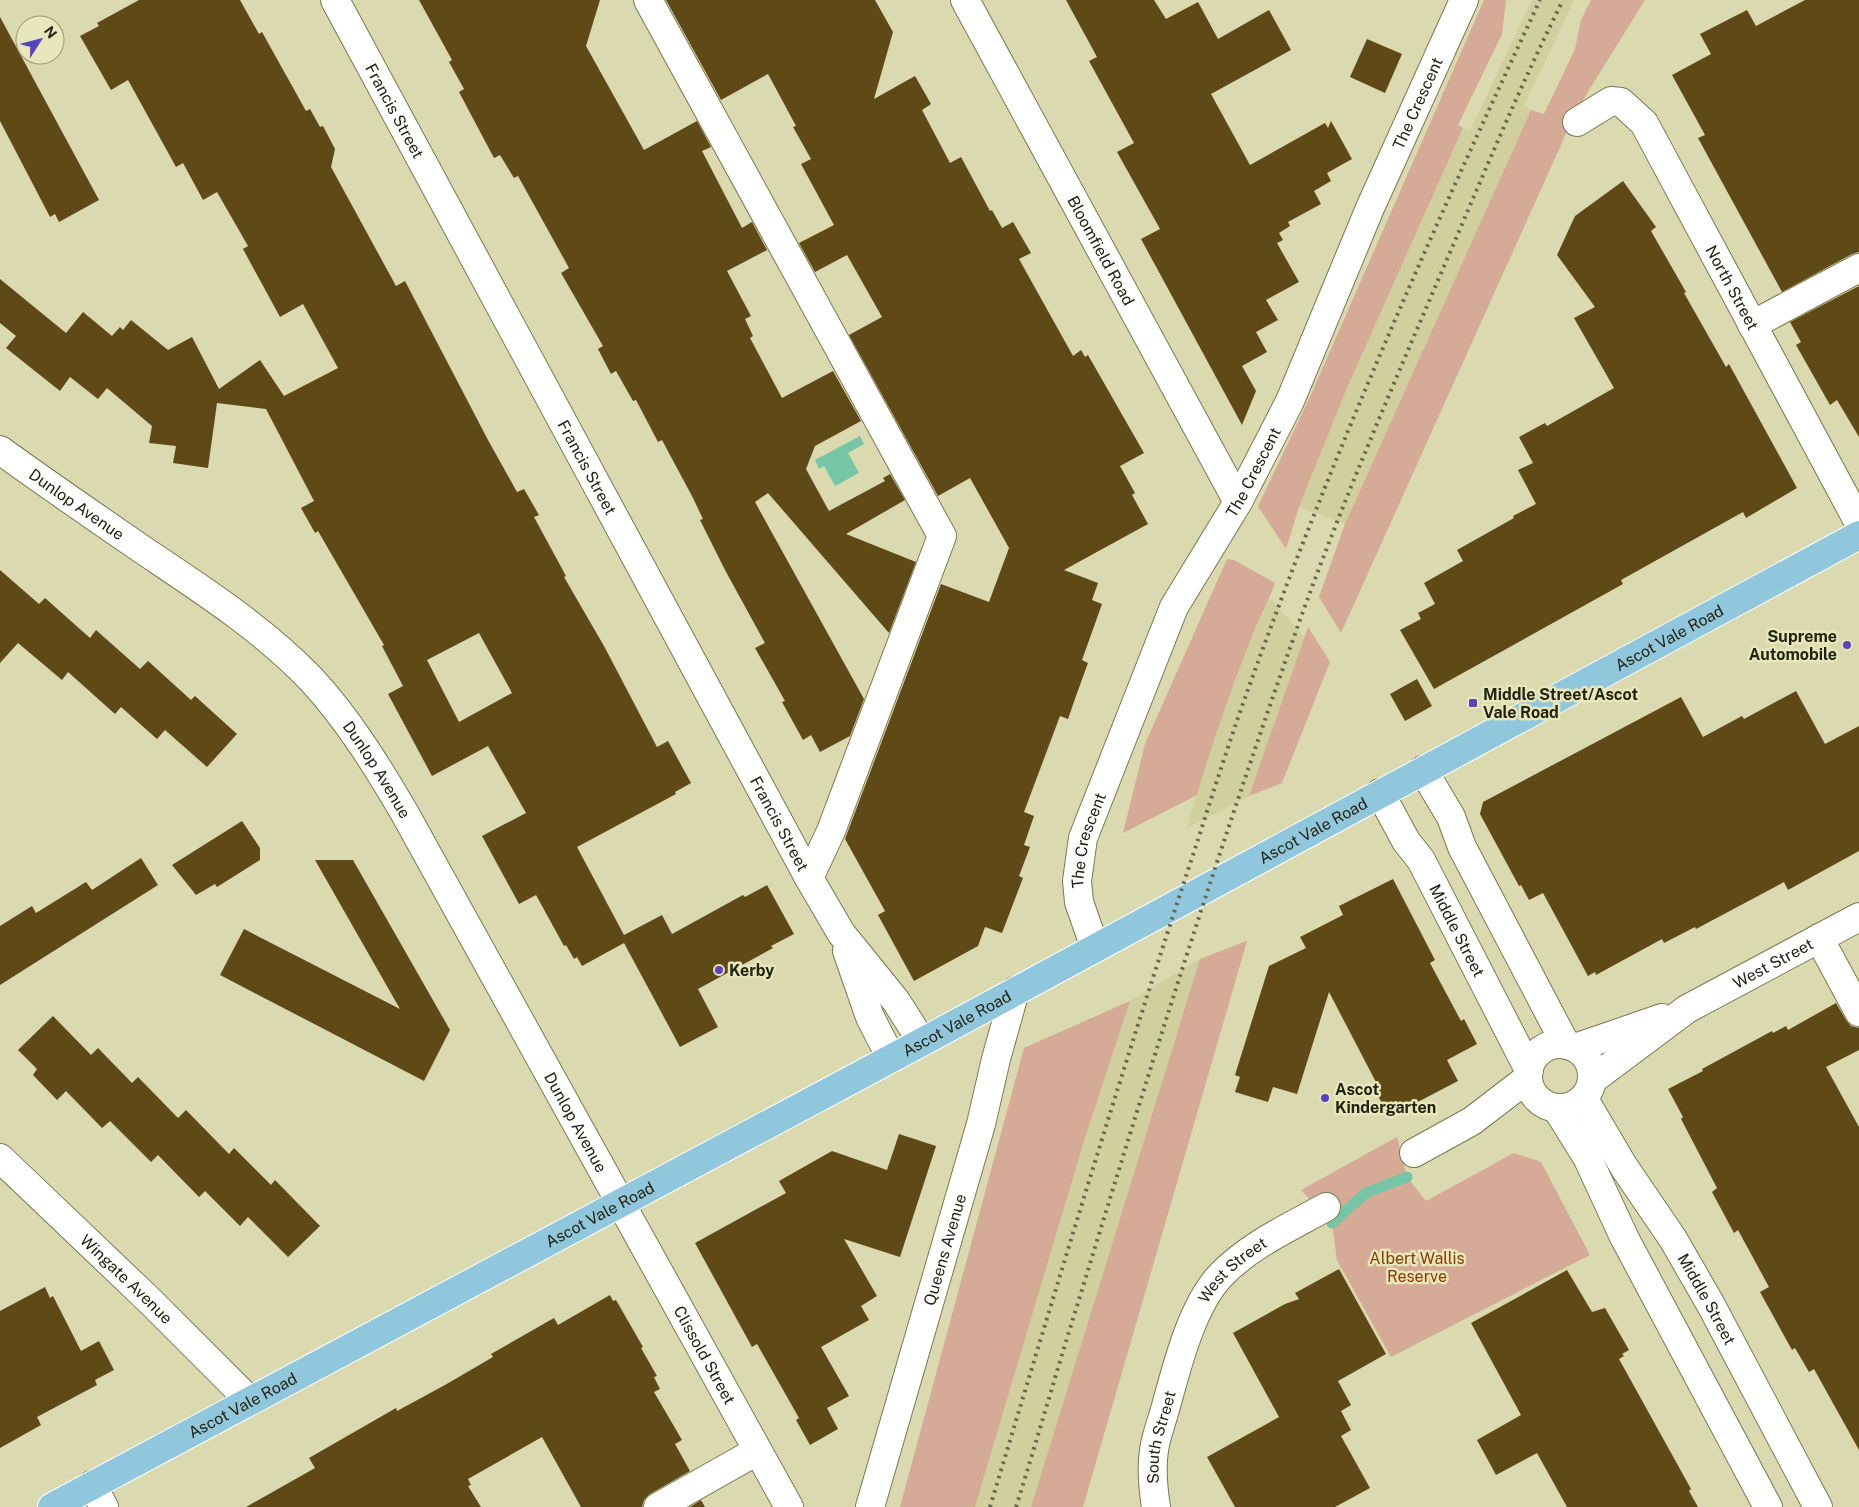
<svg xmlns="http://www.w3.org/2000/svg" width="1859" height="1507" font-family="'Public Sans',sans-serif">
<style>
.built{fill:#d1cf9d}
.green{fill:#d5aa96}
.water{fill:#76c6a5}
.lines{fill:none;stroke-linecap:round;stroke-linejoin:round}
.stream{stroke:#76c6a5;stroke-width:11}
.building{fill:#5f4a17;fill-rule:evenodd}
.minor-casing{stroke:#7a7951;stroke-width:30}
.major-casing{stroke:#fff;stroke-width:30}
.minor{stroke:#fff;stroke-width:28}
.major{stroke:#91c7dc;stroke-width:28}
.rail{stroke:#68674e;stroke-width:4;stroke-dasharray:2.5 5;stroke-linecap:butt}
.poi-dot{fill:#5a43bb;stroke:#e8e6bb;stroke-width:2}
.labels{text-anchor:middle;stroke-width:5;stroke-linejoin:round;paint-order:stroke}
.street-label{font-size:16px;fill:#232313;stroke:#e8e6bb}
.poi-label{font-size:16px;font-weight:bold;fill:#232313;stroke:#e8e6bb;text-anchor:start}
.park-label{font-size:16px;fill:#873803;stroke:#e8e6bb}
</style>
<rect width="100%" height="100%" fill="#dad9af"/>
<g class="built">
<polygon points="1532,0 1574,0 1524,106 1531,110 1345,524 1299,507 1347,388 1463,128 1470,131"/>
<polygon points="1270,598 1305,638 1249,796 1187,828 1210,748 1253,633"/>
<polygon points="1200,959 1031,1507 975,1507 1084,1141 1130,1001"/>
</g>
<g class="green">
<polygon points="1484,0 1506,0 1502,34 1458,125 1463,128 1347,388 1299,507 1286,549 1258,506 1310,397"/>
<polygon points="1591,0 1645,0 1573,116 1561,145 1341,633 1319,597 1345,524 1531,110 1544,114 1575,49 1581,20"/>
<path d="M1227,559L1234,560L1275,583C1269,601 1259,618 1252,636C1232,688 1212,741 1197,795L1123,833L1145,744Z"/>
<polygon points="1308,627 1330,662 1282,783 1249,796"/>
<polygon points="1247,941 1083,1507 1031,1507 1200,959"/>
<polygon points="1130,1001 1084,1141 975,1507 900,1507 1024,1048"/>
<polygon points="1397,1137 1407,1177 1426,1201 1514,1153 1541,1162 1590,1255 1391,1357 1337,1260 1332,1223 1301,1190"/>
</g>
<polygon class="water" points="860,436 864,444 848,453 859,473 835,486 824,466 819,469 815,460"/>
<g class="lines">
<polyline class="stream" points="1332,1223 1366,1193 1407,1177"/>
</g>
<g class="building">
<path d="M139,0H240L259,34L262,32L306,111L310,109L320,127L323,126L335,149L331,167L396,286L405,281L488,440L517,492L524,489L539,515L534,517L566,576L564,577L604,646L657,747L668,741L691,783L675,792L676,794L577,847L624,935L662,915L672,934L743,895L745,897L767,885L794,934L771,946L773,948L698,989L718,1027L680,1047L624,943L582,966L577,957L574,959L566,945L564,946L536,895L519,904L482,836L526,813L488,746L432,776L388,694L403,686L382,646L384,645L318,531L315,533L301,508L314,501L266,409L217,403L208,468L173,463L176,446L149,443L152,426L107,388L98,399L70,377L60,391L6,348L16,336L0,323V279L66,333L83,312L112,336L120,327L123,330L131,320L168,350L192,337L219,389L260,360L284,396L338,368L303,304L280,317L243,249L248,246L217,192L203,200L183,163L176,167L128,80L111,90L80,36L99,26L97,23ZM479,633L512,693L459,722L427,660Z"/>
<polygon points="419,0 600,0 586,46 644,150 697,121 711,147 702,151 742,228 752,222 767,250 727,271 751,316 745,319 753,336 750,338 782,398 833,371 861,421 815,446 806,469 829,511 885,481 883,478 890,474 905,500 846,534 916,562 889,633 768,493 755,502 864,699 850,736 820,752 811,735 803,740 782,702 785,701 755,648 765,643 725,570 700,520 703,519 693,498 662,440 658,442 636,400 633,401 616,371 611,374 598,349 603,346 561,273 569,268 518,176 514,178 500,155 494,158 459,92 464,89 449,62 452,60"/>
<polygon points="666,0 875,0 893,32 874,99 915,76 931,104 922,110 950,163 961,157 990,211 992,210 1002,228 1013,222 1031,253 1019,259 1073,356 1081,350 1085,357 1088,355 1144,453 1120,466 1135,493 1132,495 1148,524 1064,570 1098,583 1092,600 1102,604 1082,660 1088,663 1076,696 1068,719 1060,716 1024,812 1034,816 1024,845 1030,847 1019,876 1023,878 1002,933 985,927 978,946 914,981 878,915 885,911 845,839 941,584 989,602 1009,548 970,478 938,496 849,335 882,317 847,255 815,272 799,243 834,225 801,164 811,159 793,127 796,126 768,74 721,100"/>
<polygon points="1066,0 1154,0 1166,19 1198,2 1218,39 1269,10 1291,50 1211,94 1250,165 1325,123 1328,128 1331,121 1352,159 1327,173 1331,181 1314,191 1321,204 1288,222 1290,226 1279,233 1283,240 1277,243 1299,282 1266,300 1278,320 1256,332 1267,352 1242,366 1256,391 1242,425 1141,239 1160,229 1117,152 1134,143 1089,61 1097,57"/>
<polygon points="1805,0 1859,0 1859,252 1852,254 1782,292 1698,138 1705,135 1672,75 1711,54 1700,34 1747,10 1756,26"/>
<polygon points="0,17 99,200 59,222 55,214 50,217 0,121"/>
<polygon points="1367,39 1402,54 1385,93 1350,77"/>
<polygon points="1623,181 1656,227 1651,231 1686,292 1684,293 1726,367 1729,364 1797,488 1746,518 1743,512 1621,580 1623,584 1434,689 1400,630 1421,619 1418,613 1435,604 1424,583 1463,561 1457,550 1514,518 1513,516 1536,504 1518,470 1533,463 1519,437 1545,423 1547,426 1614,388 1574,318 1595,307 1557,255 1575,216"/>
<polygon points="1859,286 1859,437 1837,400 1830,405 1796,345 1801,342 1790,322"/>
<polygon points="0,570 39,604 45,598 90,638 96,630 140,669 148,661 191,700 195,696 237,734 207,767 165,730 157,739 121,707 115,714 68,672 62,680 18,643 0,663"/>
<polygon points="1417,679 1432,706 1405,721 1390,694"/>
<polygon points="1796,691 1825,744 1859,726 1859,851 1788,890 1784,882 1696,929 1695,927 1664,943 1662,939 1596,975 1595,972 1588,976 1543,893 1529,900 1521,885 1519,886 1480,814 1483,802 1681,697 1703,737 1742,716 1744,719"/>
<polygon points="242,821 260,848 260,860 217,887 215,884 196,895 172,865"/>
<polygon points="141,858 158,885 0,985 0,926 32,906 36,913 86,882 92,890"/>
<polygon points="315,860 353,860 450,1030 424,1081 220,975 244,929 400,1009"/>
<polygon points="1393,879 1435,960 1430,963 1461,1021 1464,1019 1477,1044 1447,1060 1458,1081 1389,1117 1374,1088 1378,1086 1329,992 1297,1094 1273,1087 1268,1102 1235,1092 1240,1077 1235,1075 1269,966 1306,948 1300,937 1343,915 1339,906"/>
<polygon points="1836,1003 1846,1020 1851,1026 1859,1028 1859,1050 1826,1067 1859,1127 1859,1450 1814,1369 1809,1372 1795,1348 1792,1350 1760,1292 1769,1287 1738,1230 1734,1233 1712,1192 1717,1188 1681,1119 1683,1117 1668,1089 1703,1071 1702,1069 1772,1031 1773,1033 1786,1026 1788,1030"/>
<polygon points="53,1016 91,1055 98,1048 132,1083 138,1077 178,1118 186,1110 229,1154 234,1148 271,1185 275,1180 320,1226 288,1257 248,1217 240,1226 205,1191 199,1197 158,1155 151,1162 110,1121 102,1128 66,1091 57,1100 33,1075 37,1069 18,1050"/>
<polygon points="899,1134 936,1146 900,1257 844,1239 877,1296 861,1306 869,1320 821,1347 849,1396 827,1408 838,1429 810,1445 796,1420 799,1418 757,1344 752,1347 695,1243 786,1193 779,1181 832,1151 887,1170"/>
<polygon points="1339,1269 1386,1354 1338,1381 1351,1405 1341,1411 1351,1430 1341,1436 1370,1488 1335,1507 1235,1507 1207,1457 1279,1417 1233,1333 1285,1304 1299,1299 1295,1293"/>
<polygon points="1567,1270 1592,1312 1605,1308 1629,1350 1622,1354 1624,1356 1619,1359 1691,1489 1689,1491 1698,1507 1567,1507 1537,1453 1496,1475 1477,1440 1521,1415 1471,1323"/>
<polygon points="45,1287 50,1298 53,1296 81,1351 99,1341 114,1370 95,1380 97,1385 37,1417 41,1425 0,1448 0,1311"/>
<polygon points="610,1295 613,1301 616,1300 643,1347 641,1348 657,1376 654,1377 660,1389 654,1392 682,1440 675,1444 690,1471 650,1494 644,1500 642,1507 581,1507 542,1437 468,1479 471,1485 468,1486 481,1507 246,1507 315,1468 309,1458 396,1408 397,1411 445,1385 493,1357 491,1354 554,1318 558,1325"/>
<polygon points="701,1500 705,1507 690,1507"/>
</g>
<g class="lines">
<defs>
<g id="minor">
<path id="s1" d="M335,0L809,878L841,933L896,1001L922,1042"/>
<polyline points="648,0 942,536 831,831 809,878"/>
<path id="s2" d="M965,0L1238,502"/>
<path id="s3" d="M1577,122L1611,101L1621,102L1644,123L1859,523"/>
<polyline points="1752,325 1859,268"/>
<path id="s4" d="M0,450C47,484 95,517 143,550C201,589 262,628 311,679C348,719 377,766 404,812L789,1507"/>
<polyline points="1423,770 1451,817 1462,847 1566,1045"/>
<path id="s5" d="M1380,793L1406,841L1421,860L1529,1070"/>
<polyline points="1819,938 1859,1012"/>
<path id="s6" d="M1095,948L1079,902L1077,881L1083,838L1174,607L1238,502L1290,401L1370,208L1464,0"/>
<polyline points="847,951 870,1017 891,1058"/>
<circle cx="1560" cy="1076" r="32"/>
<polyline points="1575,1048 1662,1018"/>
<path id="s7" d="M1592,1080L1687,1009L1859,917"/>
<path id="s8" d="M1584,1099L1624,1167L1673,1239L1711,1305L1818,1507"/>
<polyline points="1557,1109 1587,1157 1624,1237 1768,1507"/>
<polyline points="1414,1153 1472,1121 1528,1078"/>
<path id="s9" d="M0,1158L149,1300L250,1401"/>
<polyline points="92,1485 104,1507"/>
<polyline points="658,1507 757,1451"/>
<path id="s10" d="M870,1507L981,1124L996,1059L1015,991"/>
<path id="s11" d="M1156,1507C1153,1488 1151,1470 1154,1450C1156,1436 1162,1421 1166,1406C1177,1366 1192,1305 1221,1275C1250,1245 1290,1227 1326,1207"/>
</g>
<g id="major">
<path id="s12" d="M52,1507L922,1042L1859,535"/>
</g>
</defs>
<use href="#minor" class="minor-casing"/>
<use href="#major" class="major-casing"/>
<use href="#minor" class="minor"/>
<use href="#major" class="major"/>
<g class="rail">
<path d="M990,1507C1056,1288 1122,1069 1194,852C1212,796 1230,739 1250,684C1334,450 1435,224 1540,0"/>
<path d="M1016,1507C1037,1440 1056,1373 1077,1306C1146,1080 1217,854 1296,631C1342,502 1397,376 1451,250C1487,166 1522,82 1563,0"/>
</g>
</g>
<g class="poi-dot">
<circle cx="1847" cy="645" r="5"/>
<rect x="1468" y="698" width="10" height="10" rx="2.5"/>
<circle cx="719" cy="970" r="5"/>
<circle cx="1325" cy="1098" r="5"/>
</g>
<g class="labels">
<g class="street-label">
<text dy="6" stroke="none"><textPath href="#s6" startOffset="922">The Crescent</textPath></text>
<text dy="6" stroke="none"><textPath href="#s1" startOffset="126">Francis Street</textPath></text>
<text dy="6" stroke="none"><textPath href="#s2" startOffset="285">Bloomfield Road</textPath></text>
<text dy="6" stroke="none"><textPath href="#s3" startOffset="268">North Street</textPath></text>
<text dy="6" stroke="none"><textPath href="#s1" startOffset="531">Francis Street</textPath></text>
<text dy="6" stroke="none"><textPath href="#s6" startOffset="518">The Crescent</textPath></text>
<text dy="6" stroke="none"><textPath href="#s4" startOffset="94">Dunlop Avenue</textPath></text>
<text dy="6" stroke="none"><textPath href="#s12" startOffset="1836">Ascot Vale Road</textPath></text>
<text dy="6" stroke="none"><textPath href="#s4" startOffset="499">Dunlop Avenue</textPath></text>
<text dy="6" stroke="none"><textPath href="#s1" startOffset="936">Francis Street</textPath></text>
<text dy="6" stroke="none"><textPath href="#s12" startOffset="1431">Ascot Vale Road</textPath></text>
<text dy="6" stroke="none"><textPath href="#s6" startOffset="112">The Crescent</textPath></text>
<text dy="6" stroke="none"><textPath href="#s5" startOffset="158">Middle Street</textPath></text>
<text dy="6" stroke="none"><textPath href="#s7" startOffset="216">West Street</textPath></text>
<text dy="6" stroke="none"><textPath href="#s12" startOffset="1026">Ascot Vale Road</textPath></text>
<text dy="6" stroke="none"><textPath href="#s4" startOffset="904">Dunlop Avenue</textPath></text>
<text dy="6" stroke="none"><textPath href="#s12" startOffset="621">Ascot Vale Road</textPath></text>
<text dy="6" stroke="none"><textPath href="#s10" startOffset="268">Queens Avenue</textPath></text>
<text dy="6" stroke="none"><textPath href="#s11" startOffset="258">West Street</textPath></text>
<text dy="6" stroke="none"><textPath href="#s9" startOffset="175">Wingate Avenue</textPath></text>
<text dy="6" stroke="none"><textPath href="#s8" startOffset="235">Middle Street</textPath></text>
<text dy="6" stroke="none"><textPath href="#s4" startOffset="1170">Clissold Street</textPath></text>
<text dy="6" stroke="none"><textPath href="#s12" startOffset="216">Ascot Vale Road</textPath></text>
<text dy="6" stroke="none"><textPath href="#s11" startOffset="71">South Street</textPath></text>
</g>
<g class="poi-label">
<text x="1837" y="642" text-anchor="end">Supreme<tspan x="1837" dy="18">Automobile</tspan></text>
<text x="1483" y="700">Middle Street/Ascot<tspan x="1483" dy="18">Vale Road</tspan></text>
<text x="729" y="976">Kerby</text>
<text x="1335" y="1095">Ascot<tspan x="1335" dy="18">Kindergarten</tspan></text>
</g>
<g class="park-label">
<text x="1417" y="1264">Albert Wallis<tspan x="1417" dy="18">Reserve</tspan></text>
</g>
</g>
<g transform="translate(40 40) rotate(54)"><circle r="24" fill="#e8e6bb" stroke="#999878"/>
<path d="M0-4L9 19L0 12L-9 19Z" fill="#5a43bb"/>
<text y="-8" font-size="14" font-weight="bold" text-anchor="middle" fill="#232313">N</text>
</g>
</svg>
